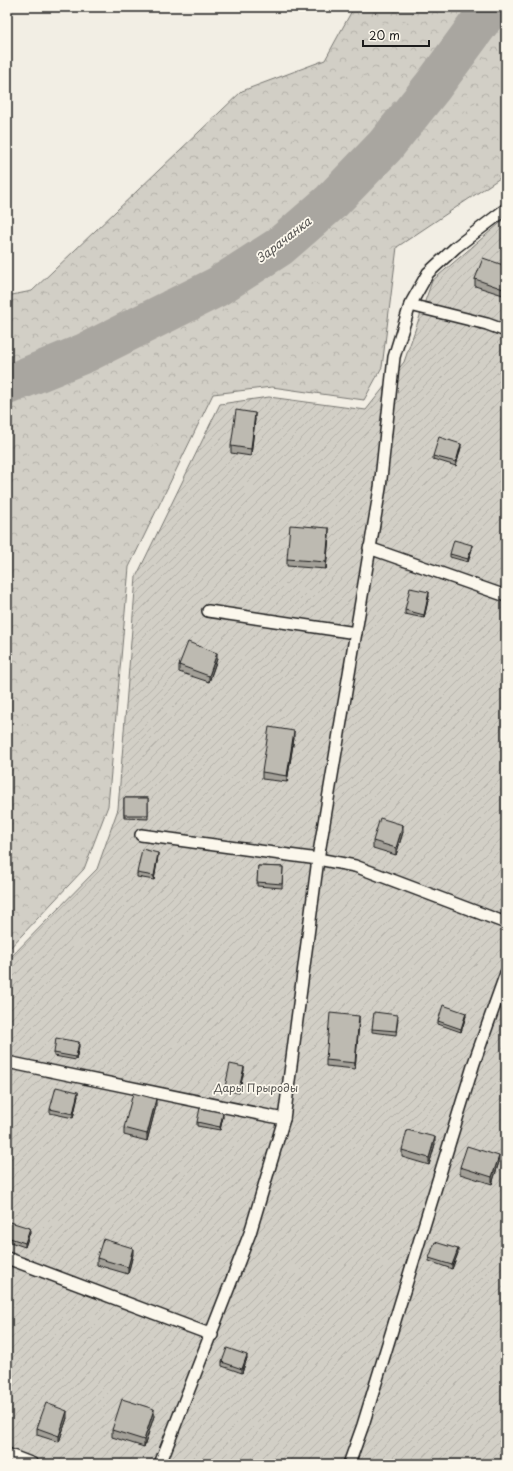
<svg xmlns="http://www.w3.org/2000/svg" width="513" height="1471" font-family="'Playpen Sans',sans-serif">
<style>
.forest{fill:url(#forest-crowns);stroke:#777671}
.garden{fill:url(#garden-furrows);stroke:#777671}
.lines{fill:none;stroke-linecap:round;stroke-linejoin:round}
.river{stroke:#a9a6a0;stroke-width:40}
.service-casing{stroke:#1c1c1c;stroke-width:14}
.service{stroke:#fbf7ec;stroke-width:11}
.wall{fill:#a3a098;stroke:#1c1c1c}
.shaded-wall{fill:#84827c;stroke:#1c1c1c}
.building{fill:#bdbab1;stroke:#1c1c1c}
.labels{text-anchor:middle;stroke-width:3.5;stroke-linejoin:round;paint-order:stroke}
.park-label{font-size:11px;fill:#53524f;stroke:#fbf7ec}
.water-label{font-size:12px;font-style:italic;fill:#545351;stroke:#fbf7ec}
</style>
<defs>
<pattern id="forest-crowns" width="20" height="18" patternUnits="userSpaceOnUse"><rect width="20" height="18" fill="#d2cfc6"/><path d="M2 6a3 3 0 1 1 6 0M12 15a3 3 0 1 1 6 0" fill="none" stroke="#b4b1aa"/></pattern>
<pattern id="garden-furrows" width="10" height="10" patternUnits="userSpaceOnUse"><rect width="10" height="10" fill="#d2cfc6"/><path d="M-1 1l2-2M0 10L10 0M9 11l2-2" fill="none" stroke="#b4b1aa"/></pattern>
</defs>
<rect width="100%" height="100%" fill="#f2eee4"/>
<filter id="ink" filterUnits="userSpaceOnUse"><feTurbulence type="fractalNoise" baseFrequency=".025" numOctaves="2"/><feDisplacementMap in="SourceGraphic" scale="8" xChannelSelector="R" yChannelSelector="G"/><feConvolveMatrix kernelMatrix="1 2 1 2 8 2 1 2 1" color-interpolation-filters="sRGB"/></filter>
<g filter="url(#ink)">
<polygon class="forest" points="354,7 506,7 506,174 397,247 382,367 364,400 272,387 213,394 129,567 108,806 84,869 7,951 7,296 32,291 242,91 325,60"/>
<polygon class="garden" points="506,218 506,1464 7,1464 7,961 97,869 118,809 136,577 220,404 269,397 366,410 404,362 432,281"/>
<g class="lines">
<polyline class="river" points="7,385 85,353 217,287 279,247 332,201 385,146 433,86 491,7"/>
<defs>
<g id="service">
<polyline points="410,305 487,324 506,331"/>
<polyline points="369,548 506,596"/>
<polyline points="208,611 356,633"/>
<polyline points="141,835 318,859 355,866 506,923"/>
<polyline points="7,1062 284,1119"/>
<polyline points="7,1258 212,1335"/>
<polyline points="7,1454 33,1464"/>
<polyline points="160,1464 250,1233 284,1119 318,859 380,488 394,357 410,305 428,273 456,247 506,209"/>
<polyline points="349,1464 363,1425 474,1063 506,973"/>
</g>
</defs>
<use href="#service" class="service-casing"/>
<use href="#service" class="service"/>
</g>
<g class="wall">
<polygon points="506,266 506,296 475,286 475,279"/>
<polygon points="255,419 251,456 231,453 231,446"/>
<polygon points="461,447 456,466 433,459 433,456"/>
<polygon points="329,535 326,569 287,566 287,559"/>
<polygon points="472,549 468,562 450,557 450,554"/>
<polygon points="429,596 424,618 405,614 405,610"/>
<polygon points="217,659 209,682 179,672 179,665"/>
<polygon points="294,738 287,782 262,779 262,772"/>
<polygon points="124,798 148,798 148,819 124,818"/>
<polygon points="403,832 396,855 373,848 373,841"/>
<polygon points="158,856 154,880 137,877 137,873"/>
<polygon points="258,866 283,867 282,888 257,886"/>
<polygon points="466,1016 461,1032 438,1024 438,1021"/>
<polygon points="398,1018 396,1035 372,1032 372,1029"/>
<polygon points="359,1022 355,1069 326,1066 326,1060"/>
<polygon points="79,1046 76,1060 54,1056 54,1053"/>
<polygon points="244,1070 239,1093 225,1090 225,1087"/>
<polygon points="78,1096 73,1118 50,1113 50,1109"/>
<polygon points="156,1106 147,1141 124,1135 124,1128"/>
<polygon points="223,1117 220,1130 197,1126 197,1122"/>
<polygon points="435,1144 429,1165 402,1157 402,1150"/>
<polygon points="499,1162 492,1184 460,1174 460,1167"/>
<polygon points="7,1230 30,1232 25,1247 7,1241"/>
<polygon points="458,1253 452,1269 429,1261 429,1258"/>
<polygon points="133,1254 128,1274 97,1265 97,1258"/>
<polygon points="247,1358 242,1373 222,1366 222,1362"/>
<polygon points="154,1416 144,1447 112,1437 112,1430"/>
<polygon points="67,1418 59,1442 37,1435 37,1428"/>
</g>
<g class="shaded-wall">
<polygon points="255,413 255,419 251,456 251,449"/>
<polygon points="461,444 461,447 456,466 456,462"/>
<polygon points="329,528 329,535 326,569 326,562"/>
<polygon points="472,545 472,549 468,562 468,559"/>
<polygon points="429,592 429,596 424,618 424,615"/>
<polygon points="217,653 217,659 209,682 209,676"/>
<polygon points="294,731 294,738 287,782 287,776"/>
<polygon points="403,825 403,832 396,855 396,848"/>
<polygon points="158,853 158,856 154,880 154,876"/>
<polygon points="466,1013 466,1016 461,1032 461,1029"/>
<polygon points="359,1016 359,1022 355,1069 355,1063"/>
<polygon points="79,1042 79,1046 76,1060 76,1057"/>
<polygon points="244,1067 244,1070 239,1093 239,1089"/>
<polygon points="78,1092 78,1096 73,1118 73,1114"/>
<polygon points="156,1099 156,1106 147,1141 147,1134"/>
<polygon points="223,1113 223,1117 220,1130 220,1127"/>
<polygon points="435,1137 435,1144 429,1165 429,1158"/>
<polygon points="499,1156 499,1162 492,1184 492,1177"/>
<polygon points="30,1228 30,1232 25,1247 25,1243"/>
<polygon points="133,1248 133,1254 128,1274 128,1267"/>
<polygon points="458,1249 458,1253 452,1269 452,1265"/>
<polygon points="247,1355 247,1358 242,1373 242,1369"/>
<polygon points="154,1409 154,1416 144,1447 144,1440"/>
<polygon points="67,1411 67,1418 59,1442 59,1436"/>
</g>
<g class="building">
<polygon points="483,258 506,266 506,290 475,279"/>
<polygon points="236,410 255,413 251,449 231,446"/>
<polygon points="439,437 461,444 456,462 433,456"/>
<polygon points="290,525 329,528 326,562 287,559"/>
<polygon points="454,540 472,545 468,559 450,554"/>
<polygon points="410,588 429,592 424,615 405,610"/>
<polygon points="188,642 217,653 209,676 179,665"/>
<polygon points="269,727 294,731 287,776 262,772"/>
<rect x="124" y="798" width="24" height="17"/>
<polygon points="380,818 403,825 396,848 373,841"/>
<polygon points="142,849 158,853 154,876 137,873"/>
<polygon points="258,866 283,867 282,884 257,882"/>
<polygon points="443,1005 466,1013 461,1029 438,1021"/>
<polygon points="374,1012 398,1015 396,1031 372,1029"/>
<polygon points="330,1013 359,1016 355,1063 326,1060"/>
<polygon points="56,1038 79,1042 76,1057 54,1053"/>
<polygon points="230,1064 244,1067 239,1089 225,1087"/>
<polygon points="56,1087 78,1092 73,1114 50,1109"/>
<polygon points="133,1093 156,1099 147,1134 124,1128"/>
<polygon points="200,1108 223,1113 220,1127 197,1122"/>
<polygon points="407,1130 435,1137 429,1158 402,1150"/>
<polygon points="467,1146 499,1156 492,1177 460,1167"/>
<polygon points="10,1222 30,1228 25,1243 7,1237 7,1230"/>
<polygon points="103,1239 133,1248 128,1267 97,1258"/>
<polygon points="435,1242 458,1249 452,1265 429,1258"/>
<polygon points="227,1348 247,1355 242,1369 222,1362"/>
<polygon points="122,1399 154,1409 144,1440 112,1430"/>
<polygon points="46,1403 67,1411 59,1436 37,1428"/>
</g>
</g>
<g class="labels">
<g class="park-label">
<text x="256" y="1092">Дары Прыроды</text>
</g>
<g class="water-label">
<text transform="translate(284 240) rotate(-38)" y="4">Зарачанка</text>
</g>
</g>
<rect width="513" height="1471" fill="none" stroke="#fbf7ec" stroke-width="24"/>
<rect x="12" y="12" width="489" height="1447" fill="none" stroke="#1c1c1c" stroke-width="1.5" filter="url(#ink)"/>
<path d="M363 40v6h66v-6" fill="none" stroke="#1c1c1c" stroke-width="2"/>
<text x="369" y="40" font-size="12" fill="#1c1c1c" stroke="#fbf7ec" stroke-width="3" paint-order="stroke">20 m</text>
</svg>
